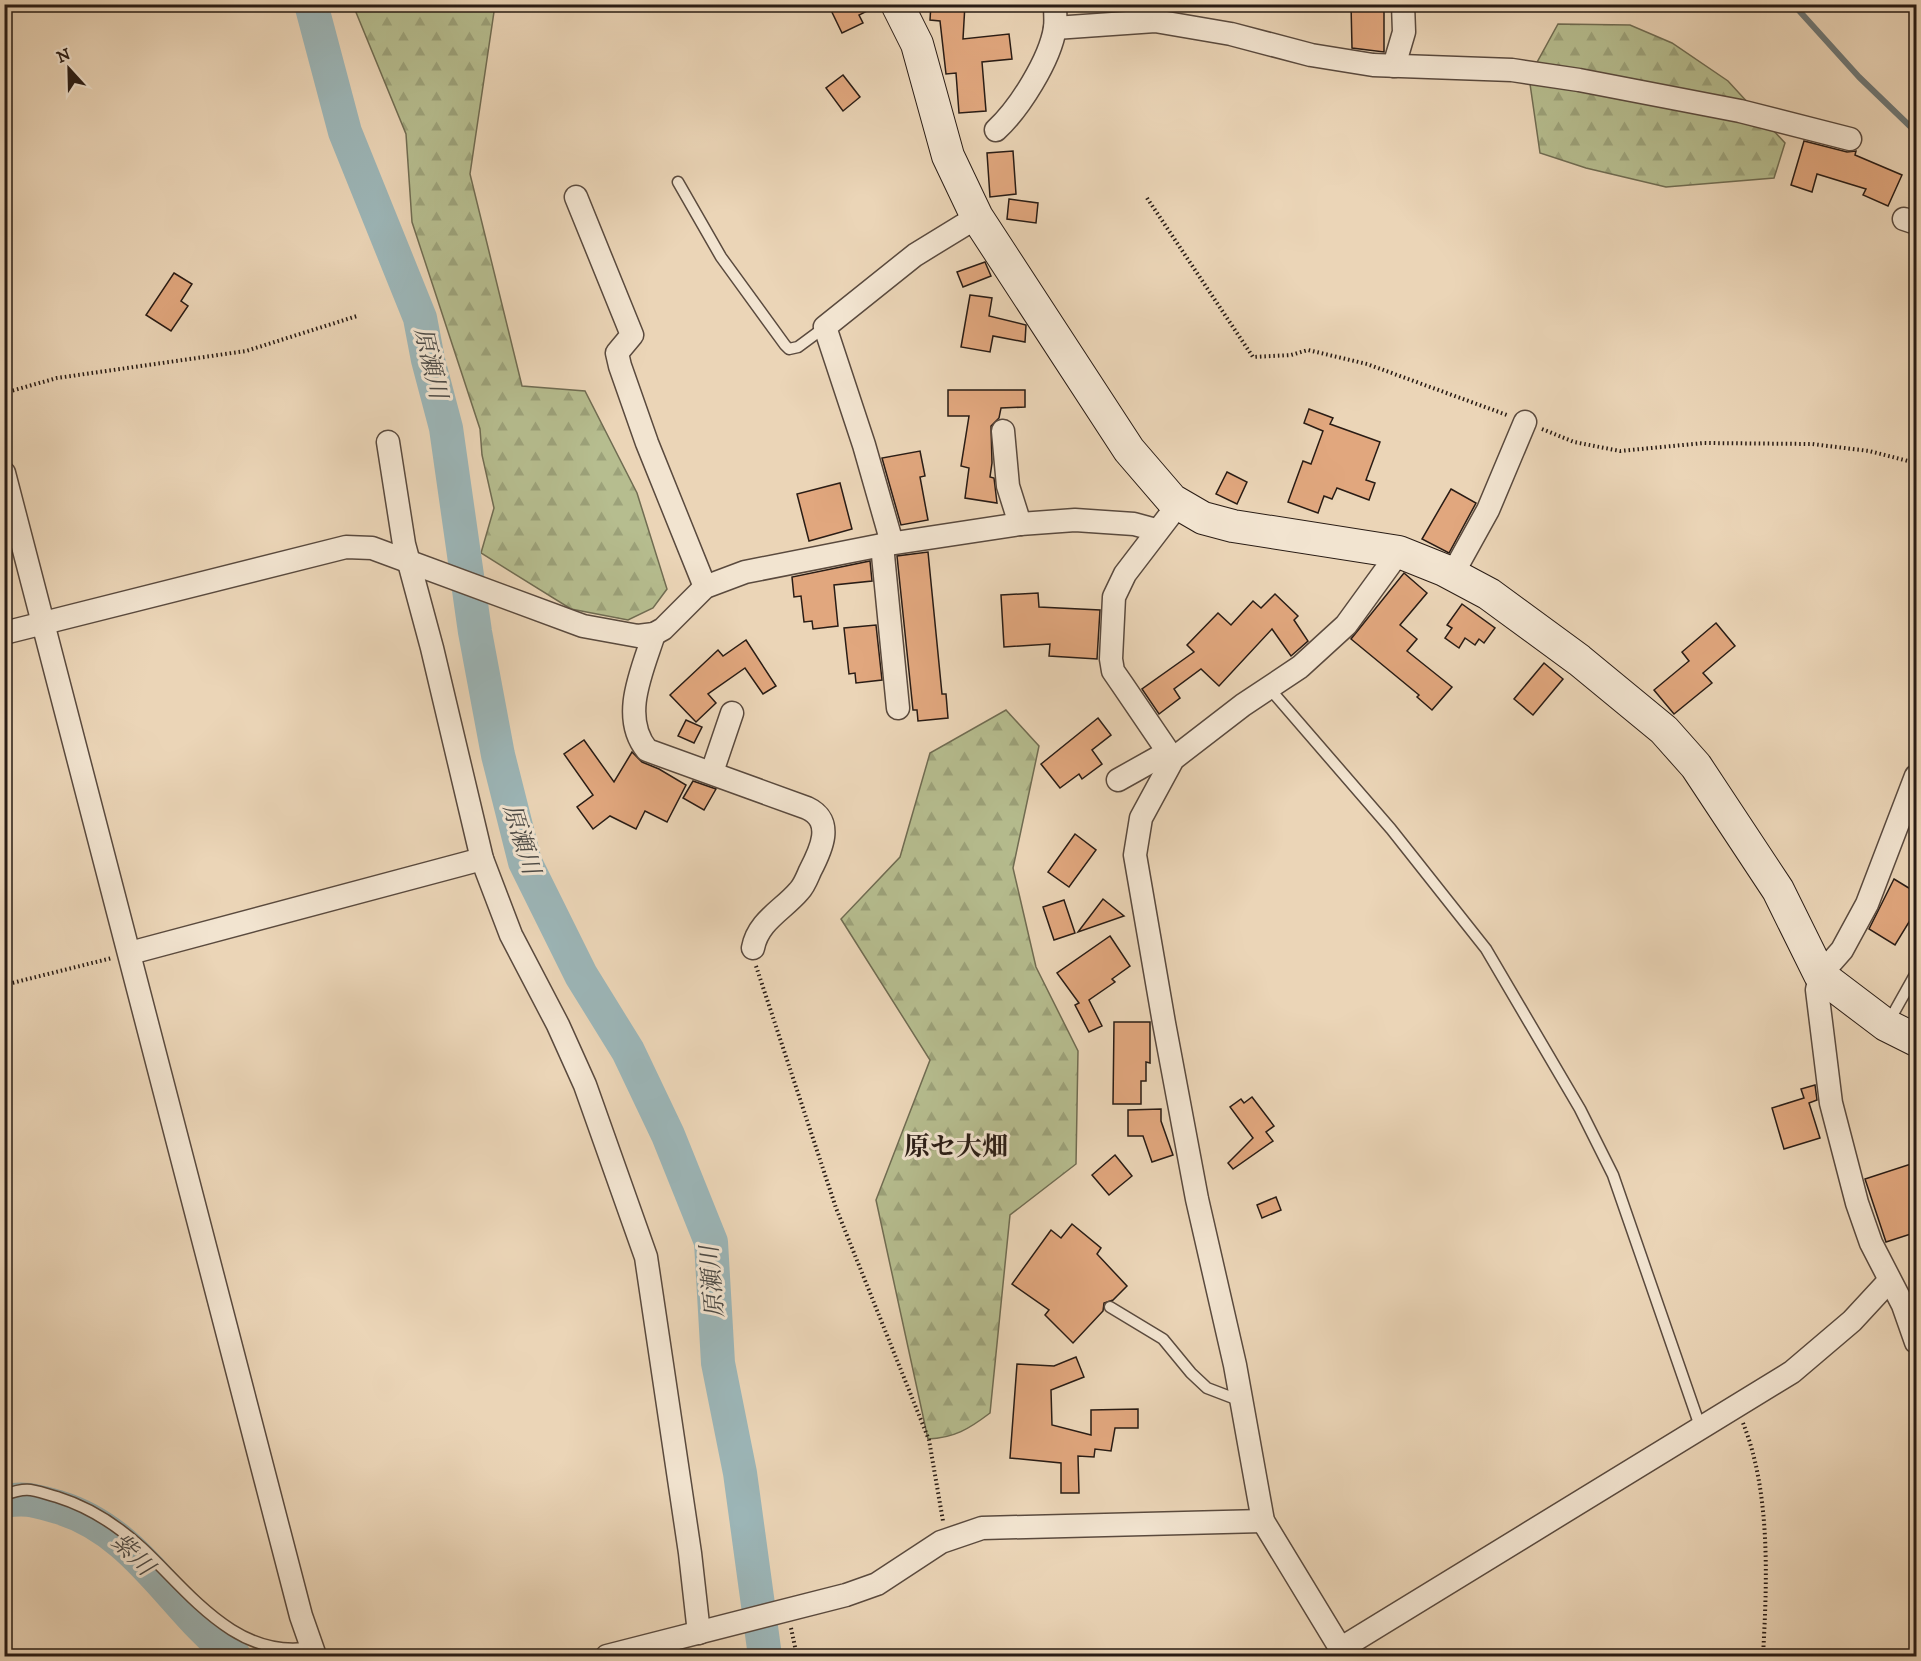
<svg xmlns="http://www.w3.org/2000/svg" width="1921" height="1661" font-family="'IM FELL DW Pica','Noto Serif JP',serif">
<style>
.forest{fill:url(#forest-firs);stroke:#706c52;stroke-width:1.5}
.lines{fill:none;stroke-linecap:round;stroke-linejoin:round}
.stream{stroke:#6e7877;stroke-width:6}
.river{stroke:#9cb6b8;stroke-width:34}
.building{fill:#e1a77e;stroke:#291c15;stroke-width:1.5}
.lane-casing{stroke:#5a4a3e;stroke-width:13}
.street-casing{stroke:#5a4a3e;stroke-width:25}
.secondary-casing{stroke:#291c15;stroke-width:34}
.path{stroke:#291c15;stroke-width:4;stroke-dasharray:1.5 3;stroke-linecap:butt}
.lane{stroke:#f2e4d0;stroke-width:10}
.street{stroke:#f2e4d0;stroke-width:22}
.secondary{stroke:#f2e4d0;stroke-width:32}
.labels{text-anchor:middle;stroke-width:6;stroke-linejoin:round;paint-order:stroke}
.water-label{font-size:24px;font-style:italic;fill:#4c4a46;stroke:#f2e4d0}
.quarter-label{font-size:26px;font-weight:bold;fill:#291c15;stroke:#f2e4d0}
</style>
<defs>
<pattern id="forest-firs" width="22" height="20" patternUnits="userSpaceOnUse" patternTransform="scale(1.5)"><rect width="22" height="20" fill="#b6bd8f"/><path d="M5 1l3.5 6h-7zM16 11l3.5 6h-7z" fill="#9ca27a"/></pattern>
</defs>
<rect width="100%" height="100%" fill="#ebd5b7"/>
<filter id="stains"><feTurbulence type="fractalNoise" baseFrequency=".00333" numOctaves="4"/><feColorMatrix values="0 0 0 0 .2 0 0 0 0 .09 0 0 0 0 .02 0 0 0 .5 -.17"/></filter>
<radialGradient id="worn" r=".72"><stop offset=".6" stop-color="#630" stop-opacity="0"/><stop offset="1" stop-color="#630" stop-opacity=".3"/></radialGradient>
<g class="forest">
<polygon points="353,5 495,5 470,174 522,386 585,391 637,493 667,589 653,608 628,620 571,609 481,553 494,508 482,455 480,429 412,222 406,134"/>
<polygon points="1558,24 1630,25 1672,43 1728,81 1785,143 1774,178 1666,187 1586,168 1540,153 1529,77"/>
<path d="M1006,710L1039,746L1013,868L1036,967L1078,1051L1076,1164L1010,1215L990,1413C969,1429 954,1438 928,1439L876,1200L930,1060L841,919L900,857L930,753Z"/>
</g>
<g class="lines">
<polyline class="stream" points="1793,4 1859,77 1916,132"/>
<g class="river">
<polyline points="311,4 345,132 420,318 428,360 446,428 475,632 498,755 525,862 581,975 628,1051 668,1135 711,1242 718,1363 740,1473 765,1656"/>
<path d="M4,1501C27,1497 36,1501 58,1507C138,1531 172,1608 234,1656"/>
</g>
</g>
<g class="building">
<polygon points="828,4 879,4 879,5 859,15 863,23 842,33"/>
<polygon points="931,4 965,4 963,39 1009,34 1012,59 982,62 986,111 959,113 956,73 946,74 940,21 930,20"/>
<polygon points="1351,4 1384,4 1384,52 1352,48"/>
<polygon points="843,75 860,97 843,111 826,88"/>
<polygon points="1804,141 1847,152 1856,151 1855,155 1902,175 1888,206 1863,195 1866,189 1817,174 1812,192 1791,185"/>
<polygon points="1013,151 1016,194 990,197 987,153"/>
<polygon points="1009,199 1038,203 1036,223 1007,219"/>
<polygon points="985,262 991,276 963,287 957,272"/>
<polygon points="174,273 192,284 181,301 188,306 171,331 146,315"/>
<polygon points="970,295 992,298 989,316 1026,325 1025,342 993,336 990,352 961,347"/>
<polygon points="948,390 1025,390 1025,407 1001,408 999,418 991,426 992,463 990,477 994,478 997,503 965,498 969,468 961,466 969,416 948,416"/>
<polygon points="1309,409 1333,418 1330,424 1380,442 1366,480 1375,483 1369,500 1337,488 1332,499 1324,496 1318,513 1288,502 1303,461 1311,464 1323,431 1304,423"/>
<polygon points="920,451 925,476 920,477 928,520 901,525 882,458"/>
<polygon points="1227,472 1247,482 1237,504 1216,494"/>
<polygon points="840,483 852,529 809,541 797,494"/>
<polygon points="1451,489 1476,503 1449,553 1422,539"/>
<polygon points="928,552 942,694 946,694 948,718 918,721 917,710 913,710 897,556"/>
<polygon points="870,561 872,581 834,585 838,626 813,629 812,621 804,622 801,596 794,597 792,577"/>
<polygon points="1404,573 1427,593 1400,625 1417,639 1407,651 1452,687 1432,710 1417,697 1419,695 1351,639"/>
<polygon points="1038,593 1039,607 1100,610 1097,659 1049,656 1050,644 1004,647 1001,595"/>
<polygon points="1275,594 1298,616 1294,620 1308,641 1291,656 1272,629 1219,686 1201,669 1174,689 1180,698 1159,714 1142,689 1194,652 1187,645 1218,613 1231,625 1253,601 1261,608"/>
<polygon points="1462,604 1495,628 1484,643 1479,639 1475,645 1465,638 1459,648 1445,638 1452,628 1447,625"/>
<polygon points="1716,623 1735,646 1703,673 1712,683 1674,714 1654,690 1689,661 1682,652"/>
<polygon points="876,625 882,680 856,683 855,673 849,674 844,628"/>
<polygon points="746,640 776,686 763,694 745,668 708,694 716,703 696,722 670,695 718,650 723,656"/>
<polygon points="1544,663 1563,679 1533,715 1514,699"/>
<polygon points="1098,718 1111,735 1092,750 1102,764 1082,779 1079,774 1060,788 1041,764"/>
<polygon points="686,720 702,727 694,743 678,736"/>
<polygon points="584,740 614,782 632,752 642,762 659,769 686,785 667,822 645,811 636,829 610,816 593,829 577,807 593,795 564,754"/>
<polygon points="693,781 716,789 704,810 683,798"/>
<polygon points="1075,834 1096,850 1069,887 1048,872"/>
<polygon points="1894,879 1917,893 1917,909 1895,945 1869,929"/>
<polygon points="1103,899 1124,916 1078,932"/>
<polygon points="1064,900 1075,933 1054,940 1043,907"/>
<polygon points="1110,936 1130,966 1112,979 1115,982 1089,1000 1102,1026 1089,1032 1075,1005 1079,1003 1057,973"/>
<polygon points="1114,1022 1150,1022 1150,1063 1146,1062 1146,1081 1141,1081 1141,1104 1113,1104"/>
<polygon points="1815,1085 1817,1100 1809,1103 1820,1138 1784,1149 1772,1108 1804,1098 1801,1089"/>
<polygon points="1252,1097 1274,1126 1266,1132 1273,1141 1233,1169 1228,1163 1253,1138 1230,1107 1241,1099 1244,1103"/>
<polygon points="1161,1109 1161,1121 1173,1155 1152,1162 1143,1136 1128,1136 1128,1110"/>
<polygon points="1115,1155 1132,1176 1109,1195 1092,1175"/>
<polygon points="1917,1162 1917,1232 1886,1242 1865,1179"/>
<polygon points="1276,1197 1281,1210 1262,1218 1257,1205"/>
<polygon points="1072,1224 1101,1248 1097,1254 1127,1286 1113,1300 1104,1303 1103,1311 1073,1343 1045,1315 1049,1310 1012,1284 1051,1230 1061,1238"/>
<polygon points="1076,1357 1084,1377 1051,1390 1052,1425 1091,1435 1091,1410 1138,1409 1138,1428 1115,1428 1111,1451 1095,1449 1094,1457 1078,1456 1079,1493 1061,1493 1061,1463 1010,1458 1017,1364 1054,1366"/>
</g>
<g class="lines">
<defs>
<g id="lane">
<polyline points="678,182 721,257 785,345 789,349 798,347 825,327"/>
<polyline points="1269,688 1391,829 1486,949 1580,1109 1613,1175 1701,1429"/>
<polyline points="1888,1023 1916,973"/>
<polyline points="1110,1307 1163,1339 1191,1373 1207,1388 1241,1401"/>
<path d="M4,1495C29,1486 32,1490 57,1497C89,1507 117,1525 142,1548C189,1592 237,1661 312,1647"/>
</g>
<g id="street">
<polyline points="1055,28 1155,21 1231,34 1311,55 1373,65 1512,70 1579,80 1740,111 1850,139"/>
<polyline points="1394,66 1404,32 1403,4"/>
<path d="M996,130C1019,109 1050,60 1055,28C1056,21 1055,12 1055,4"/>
<polyline points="576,197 632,335 617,353 620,366 647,443 705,587"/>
<polyline points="1904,219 1916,223"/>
<polyline points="1003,431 1008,486 1020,524"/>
<polyline points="388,442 404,544 432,648 482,859 511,935 558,1025 585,1085 646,1257 690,1553 699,1633"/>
<polyline points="4,473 301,1616 315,1656"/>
<polyline points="892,543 864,445 825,327 915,255 977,217"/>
<polyline points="882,545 898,708"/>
<polyline points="1452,575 1488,510 1525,422"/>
<polyline points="4,633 346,547 372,548 583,626 638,636 654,634 663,629 705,587 745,572 882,545 1020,524 1075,520 1134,524 1156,530"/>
<path d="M654,634C642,671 620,717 647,750L807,808C835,821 821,850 810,871C807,878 804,886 799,891C783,910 758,921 753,948"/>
<polyline points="1173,759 1122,684 1113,671 1111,659 1114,597 1125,574 1177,506"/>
<polyline points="712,772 732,713"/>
<polyline points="1916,776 1867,904 1842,950 1820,975 1817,990 1831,1103 1857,1203 1871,1243 1903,1305 1916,1342"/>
<polyline points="1118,780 1168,752"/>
<polyline points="130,953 482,859"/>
<polyline points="1340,1649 1792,1372 1852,1321 1889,1281"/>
<polyline points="607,1656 846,1595 877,1584 941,1542 982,1528 1263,1521"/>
<polyline points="1345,1656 1263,1521 1235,1365 1197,1199 1164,1023 1135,855 1141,818 1173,759 1243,705 1300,667 1346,625 1399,552"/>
</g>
<polyline id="secondary" points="897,4 917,44 948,156 977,217 1129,450 1172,500 1203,518 1233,526 1399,552 1444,570 1489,594 1579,660 1664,730 1696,766 1778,890 1820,975 1886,1025 1916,1040"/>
</defs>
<use href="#lane" class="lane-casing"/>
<use href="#street" class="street-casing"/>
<use href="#secondary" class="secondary-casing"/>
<g class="path">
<polyline points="1147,198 1253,357 1291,355 1308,350 1367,364 1507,415"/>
<polyline points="4,393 57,378 246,351 357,316"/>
<polyline points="1542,429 1574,442 1620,451 1704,443 1812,444 1869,451 1916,463"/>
<polyline points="756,966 836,1208 929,1440 943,1521"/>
<polyline points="4,985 112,958"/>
<path d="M1743,1423C1771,1493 1767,1582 1763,1656"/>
<polyline points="791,1628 797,1656"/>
</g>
<use href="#lane" class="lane"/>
<use href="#street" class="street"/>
<use href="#secondary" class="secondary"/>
</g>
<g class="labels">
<g class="water-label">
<text transform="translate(431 363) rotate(77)" y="8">原瀬川</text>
<text transform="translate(522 839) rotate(73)" y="8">原瀬川</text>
<text transform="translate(712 1282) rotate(-95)" y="8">原瀬川</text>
<text transform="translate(133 1554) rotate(45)" y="8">紫川</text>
</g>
<g class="quarter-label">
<text x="956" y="1155">原セ大畑</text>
</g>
</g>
<rect width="1921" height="1661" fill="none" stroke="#ebd5b7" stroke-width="24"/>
<rect x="6" y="6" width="1909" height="1649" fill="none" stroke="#291c15" stroke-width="3"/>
<rect x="12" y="12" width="1897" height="1637" fill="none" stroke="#291c15" stroke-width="1.5"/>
<g transform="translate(69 69) rotate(338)" stroke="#f2e4d0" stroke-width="4.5" paint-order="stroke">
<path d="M0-4.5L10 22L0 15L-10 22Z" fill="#291c15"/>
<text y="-9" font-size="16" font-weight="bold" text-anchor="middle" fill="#291c15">N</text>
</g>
<rect width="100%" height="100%" filter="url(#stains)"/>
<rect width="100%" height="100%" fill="url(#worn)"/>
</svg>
